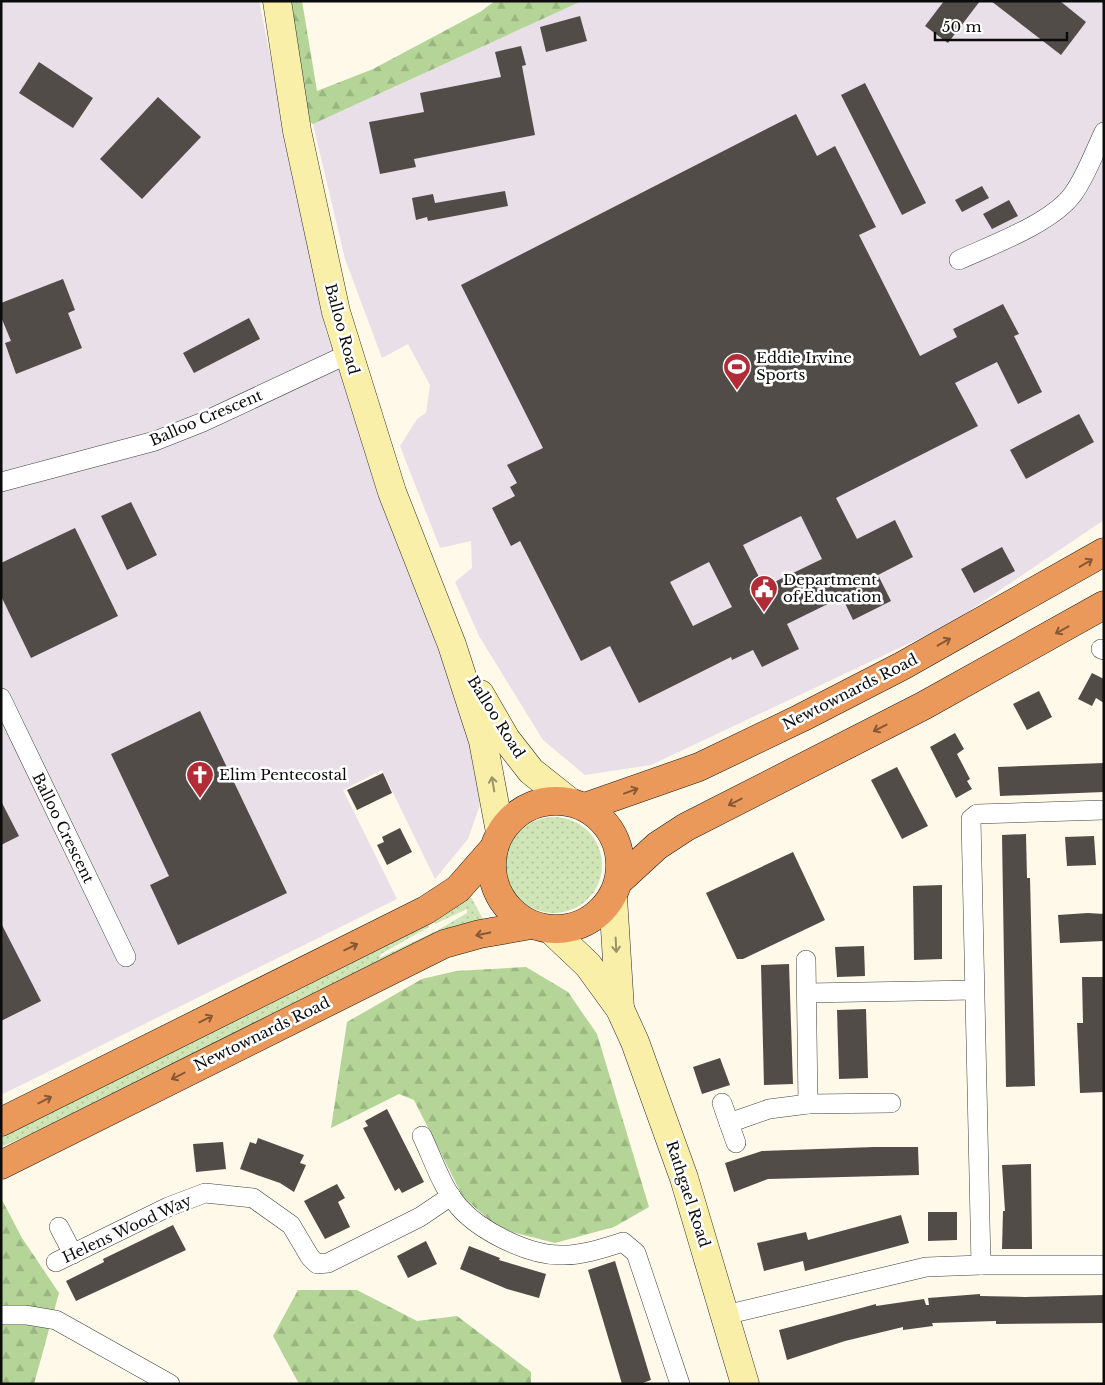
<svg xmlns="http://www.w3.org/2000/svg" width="1105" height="1385" font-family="'Libre Baskerville',serif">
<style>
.industrial{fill:#e8dfe9}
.grass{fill:url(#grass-dots)}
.forest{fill:url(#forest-firs)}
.building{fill:#524c48;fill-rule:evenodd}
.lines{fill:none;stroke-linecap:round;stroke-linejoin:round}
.street-casing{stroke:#3e3e3e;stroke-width:20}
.secondary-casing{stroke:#2d2d2d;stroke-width:29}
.highway-casing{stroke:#1c1c1c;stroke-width:29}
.street{stroke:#fff;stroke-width:19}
.secondary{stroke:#faefa8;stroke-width:28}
.highway{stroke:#eb995a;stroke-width:28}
.oneway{stroke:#865936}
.oneway2{stroke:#9a9469}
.labels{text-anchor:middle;stroke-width:5;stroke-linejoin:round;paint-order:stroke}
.street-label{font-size:15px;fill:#0b0b0b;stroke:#fff}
.poi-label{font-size:15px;fill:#0b0b0b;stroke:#fff;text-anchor:start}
</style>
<defs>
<pattern id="grass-dots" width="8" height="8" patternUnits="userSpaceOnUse" patternTransform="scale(1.25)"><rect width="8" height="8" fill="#d0e5b6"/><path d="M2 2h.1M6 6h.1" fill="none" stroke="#b1c39b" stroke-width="1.8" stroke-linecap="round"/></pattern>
<pattern id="forest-firs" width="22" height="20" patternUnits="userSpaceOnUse" patternTransform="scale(1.25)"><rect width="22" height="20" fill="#b4d597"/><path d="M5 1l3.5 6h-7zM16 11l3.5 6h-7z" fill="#99b681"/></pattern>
</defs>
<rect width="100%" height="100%" fill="#fef9e9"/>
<g class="industrial">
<polygon points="1,1 259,1 326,331 435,622 471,728 483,796 468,839 435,879 382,770 343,790 397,899 1,1095"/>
<polygon points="582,1 1104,1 1104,520 948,625 651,765 585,775 543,740 479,636 455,582 472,568 471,541 440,548 400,446 417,419 426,413 430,385 408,344 382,358 345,259 313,124"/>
</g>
<g class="grass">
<circle cx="554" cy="865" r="48"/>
<polygon points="471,897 483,919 466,923 440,934 438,930 467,913 467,909 435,924 432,919"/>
<polygon points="428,921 429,927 381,954 379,958 434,932 436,936 47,1127 1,1147 1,1135"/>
</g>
<g class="forest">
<polygon points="283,1 302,1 317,91 373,69 480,12 495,1 582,1 313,124 303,117"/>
<polygon points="526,967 568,992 597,1034 649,1207 614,1227 555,1243 500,1229 463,1197 414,1100 399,1094 331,1128 347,1022 422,979 456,971"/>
<polygon points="1,1198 22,1238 59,1293 34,1384 1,1384"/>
<polygon points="298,1290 357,1290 417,1321 457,1316 531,1372 531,1384 299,1384 273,1336"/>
</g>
<g class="building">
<polygon points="944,1 980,1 948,43 925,26"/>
<polygon points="991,1 1060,1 1086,22 1061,55"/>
<polygon points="580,16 587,41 546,52 540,27"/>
<polygon points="521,46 526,65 522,66 535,135 414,159 416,167 380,174 369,122 424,112 420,93 501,77 495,52"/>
<polygon points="39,62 93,98 73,128 19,93"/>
<polygon points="865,83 926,203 902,215 841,95"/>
<polygon points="158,97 201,137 142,199 100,159"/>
<path d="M796,114L817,156L835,146L876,227L859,235L920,356L957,337L953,329L1003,304L1019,334L1014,336L1042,392L1018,404L997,362L955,383L978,426L836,498L857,539L895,520L913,557L878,575L891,601L853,620L842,597L787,624L799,649L762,667L753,650L732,660L731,657L639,703L610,646L581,661L520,541L511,546L492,508L515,496L510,487L517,483L507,465L543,448L461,285ZM801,516L822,559L764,587L743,545ZM709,562L732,607L693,626L670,582Z"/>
<polygon points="982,186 989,198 962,212 955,200"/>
<polygon points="505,191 508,206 428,221 427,217 416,220 412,198 433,194 435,203"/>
<polygon points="1009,200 1018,216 992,229 983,214"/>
<polygon points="63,279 75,310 68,313 82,348 16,374 5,343 11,341 1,317 1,303"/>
<polygon points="249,318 260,339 194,373 183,353"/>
<polygon points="1079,414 1094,442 1026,479 1010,450"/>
<polygon points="131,502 157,555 127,570 101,516"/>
<polygon points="75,528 118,616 31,658 1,596 1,563"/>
<polygon points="1002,547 1015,571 974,593 961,569"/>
<polygon points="1092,673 1104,679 1104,703 1096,698 1092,706 1078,699"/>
<polygon points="1039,691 1052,717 1027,730 1013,704"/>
<polygon points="200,711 287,893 178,945 150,885 169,876 111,754"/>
<polygon points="955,733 964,749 957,754 970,779 967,781 972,789 956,798 930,747"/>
<polygon points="1104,763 1104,792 1000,796 998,767"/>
<polygon points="897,767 928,826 902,839 871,780"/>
<polygon points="383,773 392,793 357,810 347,790"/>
<polygon points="1,801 19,836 1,845"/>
<polygon points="400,828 412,852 387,865 377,845 384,842 382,837"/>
<polygon points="1026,834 1027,878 1030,878 1035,1086 1006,1087 1002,835"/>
<polygon points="1094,836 1096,865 1067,866 1065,837"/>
<polygon points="793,852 825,920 743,959 737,959 706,893"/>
<polygon points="942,885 942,959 914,960 913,886"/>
<polygon points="1088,913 1104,914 1104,941 1060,943 1058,915"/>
<polygon points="1,923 41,1001 1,1021"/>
<polygon points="864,946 865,976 837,977 835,947"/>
<polygon points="789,964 793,1084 764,1085 761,965"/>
<polygon points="1082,977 1104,977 1104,1092 1080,1093 1077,1023 1083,1023"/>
<polygon points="866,1009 868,1078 839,1079 837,1010"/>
<polygon points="720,1058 730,1085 702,1094 693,1067"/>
<polygon points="387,1109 424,1182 402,1193 399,1188 395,1191 363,1128 368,1126 365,1121"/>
<polygon points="258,1138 304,1155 300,1163 306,1165 294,1192 280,1183 240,1169 250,1142 256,1144"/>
<polygon points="223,1142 226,1169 196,1172 193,1144"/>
<polygon points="874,1147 918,1147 919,1175 768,1179 734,1192 725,1163 762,1151"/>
<polygon points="1031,1164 1032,1249 1002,1249 1003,1211 1005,1211 1002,1165"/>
<polygon points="337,1184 345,1198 338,1202 350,1227 325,1239 304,1201"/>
<polygon points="928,1212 957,1212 957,1240 928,1241"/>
<polygon points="901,1215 909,1243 805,1271 803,1261 764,1271 757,1243 806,1232 808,1240"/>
<polygon points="173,1225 186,1250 76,1301 66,1281 104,1262 103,1259"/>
<polygon points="426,1241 437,1264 408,1278 397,1256"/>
<polygon points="469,1246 500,1258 499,1260 546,1274 539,1298 507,1289 460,1269"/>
<polygon points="615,1261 651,1380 640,1384 622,1384 588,1270"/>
<polygon points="980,1294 980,1296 1025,1297 1104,1295 1104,1323 996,1324 996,1321 932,1323 933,1326 903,1330 903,1327 845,1341 787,1360 779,1330 876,1304 876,1306 924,1299 926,1305 929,1305 928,1298"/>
</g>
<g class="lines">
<defs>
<g id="street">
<path d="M959,260C992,245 1052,223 1073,194C1086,176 1094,153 1104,132"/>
<polyline points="1,482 155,441 203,422 348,354"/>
<polyline points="1101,649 1104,650"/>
<polyline points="1,698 126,957"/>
<polyline points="806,960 808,1104"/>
<polyline points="807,993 974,990"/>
<polyline points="722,1103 736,1143"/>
<polyline points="729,1123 769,1109 808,1104 891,1103"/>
<path d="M422,1136C433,1159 442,1188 459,1207C480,1231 528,1255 560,1255C581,1256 604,1248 623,1242L636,1253L680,1384"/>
<polyline points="59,1227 73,1254"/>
<polyline points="56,1262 168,1207 205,1193 253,1198 291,1225 310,1257 317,1264 328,1263 420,1217 451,1196"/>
<polyline points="981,1265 971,819 977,814 1104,810"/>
<polyline points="1,1315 26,1315 56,1320 170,1384"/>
<polyline points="725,1315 926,1267 981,1265 1104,1265"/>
</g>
<g id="secondary">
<polyline points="277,1 297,131 336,312 392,492 452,645 483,741 500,832"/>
<polyline points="480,694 506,739 531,771 570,802"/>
<polyline points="613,897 620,1009"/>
<polyline points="551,930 588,965 620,1009 635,1042 684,1178 745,1384"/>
</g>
<g id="highway">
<circle cx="556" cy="865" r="64"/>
<polyline points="585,807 699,767 801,718 902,666 1104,552"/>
<polyline points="619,881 657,846 686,827 923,706 1104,605"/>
<polyline points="1,1122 426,910 458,889 494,848"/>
<polyline points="1,1165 444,944 480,934 531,925"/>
</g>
</defs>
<use href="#street" class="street-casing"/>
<use href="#secondary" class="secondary-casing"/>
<use href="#highway" class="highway-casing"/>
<use href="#street" class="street"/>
<use href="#secondary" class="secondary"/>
<use href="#highway" class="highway"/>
</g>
<defs><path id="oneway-shaft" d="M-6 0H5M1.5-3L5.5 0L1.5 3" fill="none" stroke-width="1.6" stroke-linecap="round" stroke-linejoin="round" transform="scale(1.25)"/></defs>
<g class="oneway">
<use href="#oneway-shaft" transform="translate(1086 563) rotate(-31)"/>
<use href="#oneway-shaft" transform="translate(1062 630) rotate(151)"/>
<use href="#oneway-shaft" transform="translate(944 642) rotate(-29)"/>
<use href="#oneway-shaft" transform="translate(880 728) rotate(153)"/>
<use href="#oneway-shaft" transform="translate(631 791) rotate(-20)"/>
<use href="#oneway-shaft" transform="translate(735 802) rotate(153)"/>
<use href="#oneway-shaft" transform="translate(483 934) rotate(168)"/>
<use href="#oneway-shaft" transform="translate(351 947) rotate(-26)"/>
<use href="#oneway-shaft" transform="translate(206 1019) rotate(-27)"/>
<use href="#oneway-shaft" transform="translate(178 1076) rotate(153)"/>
<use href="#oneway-shaft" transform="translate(45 1100) rotate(-27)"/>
</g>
<g class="oneway2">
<use href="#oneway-shaft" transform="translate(493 784) rotate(-100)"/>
<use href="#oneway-shaft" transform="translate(616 945) rotate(87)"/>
</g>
<defs>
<symbol id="stadium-pin" viewBox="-11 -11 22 30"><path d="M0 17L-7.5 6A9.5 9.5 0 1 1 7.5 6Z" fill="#b12c36" stroke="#fff"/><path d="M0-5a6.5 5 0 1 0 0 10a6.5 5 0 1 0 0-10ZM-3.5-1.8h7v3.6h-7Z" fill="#fff"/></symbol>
<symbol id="civic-pin" viewBox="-11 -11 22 30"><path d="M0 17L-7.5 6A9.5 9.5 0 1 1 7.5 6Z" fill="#b12c36" stroke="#fff"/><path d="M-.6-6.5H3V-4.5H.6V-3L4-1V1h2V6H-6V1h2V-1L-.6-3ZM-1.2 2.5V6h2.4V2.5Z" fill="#fff"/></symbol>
<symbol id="church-pin" viewBox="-11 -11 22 30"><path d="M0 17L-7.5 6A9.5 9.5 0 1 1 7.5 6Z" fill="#b12c36" stroke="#fff"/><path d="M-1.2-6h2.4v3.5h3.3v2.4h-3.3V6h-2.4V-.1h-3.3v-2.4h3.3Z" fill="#fff"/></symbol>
</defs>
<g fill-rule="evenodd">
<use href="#stadium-pin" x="721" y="351" width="32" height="43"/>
<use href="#civic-pin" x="748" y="573" width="32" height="43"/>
<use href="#church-pin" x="184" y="759" width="32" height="43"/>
</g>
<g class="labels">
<g class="street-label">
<text transform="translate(342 329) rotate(75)" y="5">Balloo Road</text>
<text transform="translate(206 418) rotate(-23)" y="5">Balloo Crescent</text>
<text transform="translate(850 692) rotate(-27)" y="5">Newtownards Road</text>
<text transform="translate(496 717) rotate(58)" y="5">Balloo Road</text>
<text transform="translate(63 828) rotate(64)" y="5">Balloo Crescent</text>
<text transform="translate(262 1034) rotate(-26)" y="5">Newtownards Road</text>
<text transform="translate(688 1194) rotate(72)" y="5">Rathgael Road</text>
<text transform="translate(127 1229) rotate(-25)" y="5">Helens Wood Way</text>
</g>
<g class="poi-label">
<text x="756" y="363">Eddie Irvine<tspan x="756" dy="17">Sports</tspan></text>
<text x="783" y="585">Department<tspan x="783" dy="17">of Education</tspan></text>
<text x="219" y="780">Elim Pentecostal</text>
</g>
</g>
<rect width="1105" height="1385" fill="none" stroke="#0b0b0b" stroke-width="5"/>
<path d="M935 32v8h132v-8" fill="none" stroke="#0b0b0b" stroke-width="2.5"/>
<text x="942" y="32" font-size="15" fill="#0b0b0b" stroke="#ffffff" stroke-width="4" paint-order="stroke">50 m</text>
</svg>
